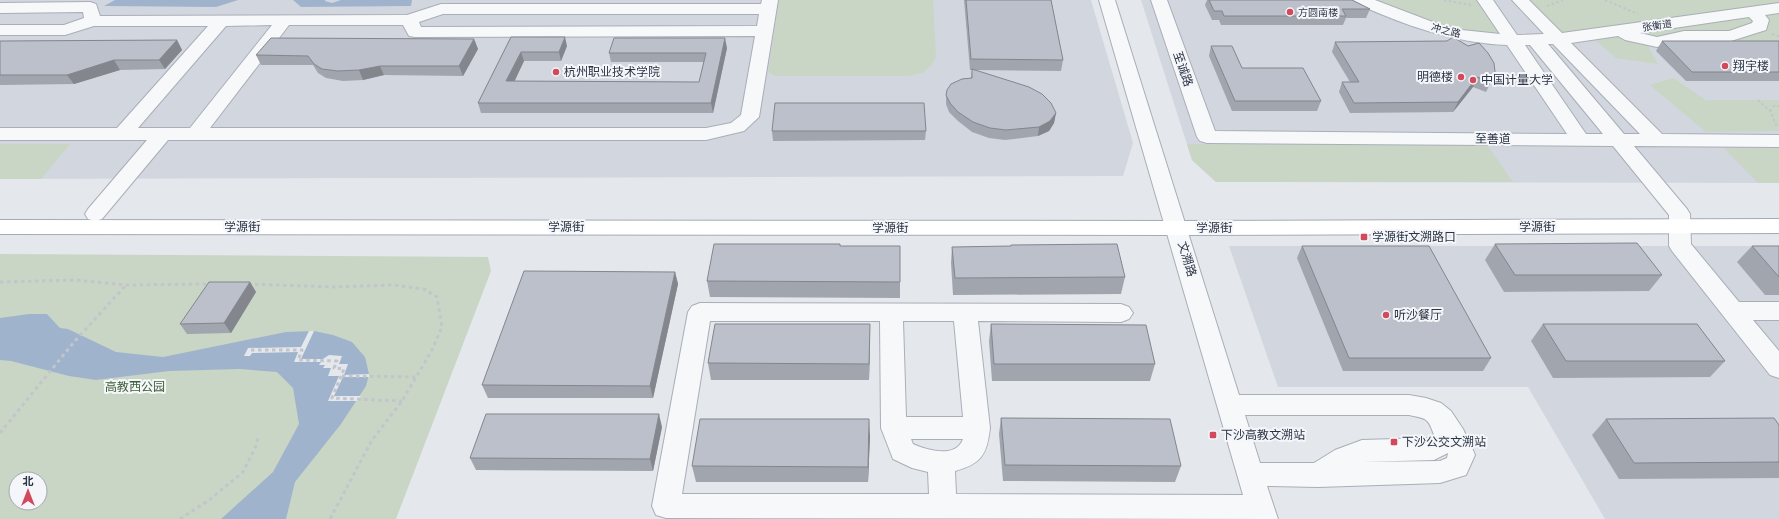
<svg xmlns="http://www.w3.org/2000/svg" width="1779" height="519" font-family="Raleway,'Noto Sans SC',sans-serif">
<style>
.built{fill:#d2d6de}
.green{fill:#c9d6c5;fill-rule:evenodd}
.water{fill:#9fb4cc}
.pier{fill:#e4e7ec}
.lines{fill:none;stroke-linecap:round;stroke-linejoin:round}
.minor-casing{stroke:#a9aeb7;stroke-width:2}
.major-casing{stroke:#a3abb8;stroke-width:2}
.path-far1{stroke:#c2c5cb;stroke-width:2;stroke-dasharray:2.5 2.5;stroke-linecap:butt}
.path{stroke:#c2c5cb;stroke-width:3;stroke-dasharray:3.5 3.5;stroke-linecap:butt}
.minor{fill:#f7f8fa;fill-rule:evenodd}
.major{fill:#fff;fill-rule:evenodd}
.wall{fill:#a1a5ae}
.shaded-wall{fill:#83868d}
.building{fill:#bbc0ca;stroke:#83868d}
.poi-dot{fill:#d1495b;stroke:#f4f6f9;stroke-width:1.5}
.labels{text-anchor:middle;stroke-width:4;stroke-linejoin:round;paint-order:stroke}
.far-poi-label{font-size:10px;fill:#2b3445;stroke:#f4f6f9;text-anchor:start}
.far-street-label{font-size:10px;fill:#2b3445;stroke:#f4f6f9}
.poi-label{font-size:12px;fill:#2b3445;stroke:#f4f6f9;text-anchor:start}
.street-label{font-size:12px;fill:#2b3445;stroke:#f4f6f9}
.park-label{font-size:12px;fill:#3f6138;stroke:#f4f6f9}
</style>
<rect width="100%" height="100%" fill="#e4e7ec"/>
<g class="built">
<polygon points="0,0 1091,0 1133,143 1123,176 0,179"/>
<polygon points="1141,0 1779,0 1779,183 1216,182 1192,160"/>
<polygon points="1229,246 1779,246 1779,519 1605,519 1528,387 1278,387"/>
</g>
<g class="green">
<polygon points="779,0 933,0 936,57 931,66 922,73 908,76 776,76 768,72"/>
<polygon points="1361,0 1476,0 1503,39 1476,37"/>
<polygon points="1527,0 1779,0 1779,47 1648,46 1658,64 1616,58 1589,35 1568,38"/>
<polygon points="1673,78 1706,100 1779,100 1779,131 1706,132 1650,85"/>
<polygon points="0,144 70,144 41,179 0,179"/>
<polygon points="1187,144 1488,146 1513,182 1216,182 1192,160"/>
<polygon points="1724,148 1779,148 1779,183 1758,183"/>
<path d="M0,254L488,257L491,271L396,519H0ZM16,479H40V503H16Z"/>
</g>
<g class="water">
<polygon points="115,0 238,0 216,7 104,6"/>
<polygon points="293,0 325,0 325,1 332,3 341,0 412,0 411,6 301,7"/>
<polygon points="29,314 47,314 60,328 68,329 116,352 163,357 286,332 314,331 333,335 352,342 365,357 369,374 366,386 341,424 295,482 286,519 221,519 273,472 299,424 293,388 277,372 240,369 169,371 96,380 69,376 11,361 0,360 0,318"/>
</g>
<polygon class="pier" points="309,331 314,331 301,359 323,359 329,355 342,356 339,364 348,364 344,375 369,374 369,377 343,377 334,396 361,396 358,401 328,401 339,376 328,376 331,368 323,368 325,365 319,365 321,362 294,362 298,352 252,353 250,356 244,356 248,348 301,347"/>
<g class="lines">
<defs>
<g id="minor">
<path d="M762,0H778L759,117L744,131L706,140H168L102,219L95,221L88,219L85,214L88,209L147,140H0V128H117L208,26H94L65,35H0V25H64L84,18L83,12L0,13V3L90,2L96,4L100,16L407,15L441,4H761ZM443,14H759L757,26L421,27L419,22ZM272,25L190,128H138L226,26ZM289,25H403L409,36L415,37L755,36L741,115L731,123L706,128H210Z"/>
<path d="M1099,0H1115L1239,395H1409L1426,398L1441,403L1451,411L1463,429L1473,450L1475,455L1466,475L1440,483L1318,487L1267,486L1278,519L666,518L656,515L652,506L688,312L692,306L700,303L1121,304L1129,307L1133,313L1129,319L1121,322L978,321L990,428C987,455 981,464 955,471L956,494L1243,495ZM710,321H880L881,428L893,459L912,468L928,472L929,494H682ZM903,321H954L963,417H906ZM1245,415H1409C1426,419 1428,417 1434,435L1429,438L1362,440L1335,450L1314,463H1260ZM911,439H963C956,459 926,450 913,444ZM1448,453L1447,458L1440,461L1362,462L1434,460Z"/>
<path d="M1151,0H1167L1215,131L1567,134L1507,45C1454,43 1404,25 1355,3L1353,0H1375L1438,24L1462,30L1500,34L1477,0H1493L1517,35L1544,34L1512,0H1529L1562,33L1779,3V13L1765,15L1769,20L1766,30L1731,41H1684L1657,47L1625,40L1618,36L1571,43L1662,134L1779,135V147L1634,146L1687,209L1690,214L1691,244L1739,302H1779V320H1753L1779,351V378L1770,375L1672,251L1669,246V215L1613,146L1207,143L1200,141L1197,137ZM1749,17L1753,21L1752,23L1729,31H1684L1657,37L1640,33ZM1548,44H1553L1640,134H1624ZM1525,45H1530L1603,134H1586Z"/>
</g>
<polygon id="major" points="1779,219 1779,233 1177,235 0,234 0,220 1177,221"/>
</defs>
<use href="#minor" class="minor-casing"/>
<use href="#major" class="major-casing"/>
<g class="path-far1">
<polyline points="1444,0 1471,5"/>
<polyline points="1605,0 1638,14"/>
<polyline points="1547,6 1563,0"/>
<polyline points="1772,34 1779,36"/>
<polyline points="1758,100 1770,111 1777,127"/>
<polyline points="1770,111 1774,106 1779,106"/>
</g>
<g class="path">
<polyline points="0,282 75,280 126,285 209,284"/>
<polyline points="248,284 332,287 394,285 424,289 437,297 442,327 432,350 402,401 372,440 330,519"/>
<polyline points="251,350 302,350 298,360 337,361 334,368 344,369 332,398 402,401"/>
<polyline points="342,376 417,377"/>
<polyline points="0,433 74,342 126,285"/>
<polyline points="180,519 209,500 243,472 256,446 258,438"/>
</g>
<use href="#minor" class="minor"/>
<use href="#major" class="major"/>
</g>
<g class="wall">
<polygon points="964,0 1051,0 1063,60 1061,71 975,70 1056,113 1054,123 1049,131 1038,136 1005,140 989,138 972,132 958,121 949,112 946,104 946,95 971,78 972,70 970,70"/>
<polygon points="1207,0 1352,0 1370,9 1366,18 1346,18 1343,25 1221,25 1219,20 1212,20 1205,5"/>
<polygon points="511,37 567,46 561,61 524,61 514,81 699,82 704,62 611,62 609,53 727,48 713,113 481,113 478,103"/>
<polygon points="474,39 478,49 463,76 384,75 363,80 343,81 326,78 318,73 313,65 261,65 256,55"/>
<polygon points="177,40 182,50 165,69 120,70 74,84 0,85 0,41"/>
<polygon points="1447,41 1491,82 1486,92 1473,87 1453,112 1350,113 1339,92 1342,82 1350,82 1332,52 1335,42"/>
<polygon points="1662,41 1779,41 1779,81 1686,81 1656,51"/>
<polygon points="1211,46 1242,68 1321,101 1317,111 1232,111 1209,56"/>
<polygon points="772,131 926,131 925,140 773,141"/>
<polygon points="1495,244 1662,275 1649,291 1504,292 1485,260"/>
<polygon points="840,246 900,246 900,298 710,297 707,281"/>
<polygon points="1302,246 1491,358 1483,371 1343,371 1297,258"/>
<polygon points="1752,246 1779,246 1779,295 1765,295 1737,262"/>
<polygon points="952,247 1125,277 1121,294 953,295 951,263"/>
<polygon points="675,272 678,284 653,398 488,398 482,385"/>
<polygon points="250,282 256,292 231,333 187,334 180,324"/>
<polygon points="991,324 1155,364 1150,381 992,381 989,341"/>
<polygon points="1543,324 1725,361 1710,377 1553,378 1531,341"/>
<polygon points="870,341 869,380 711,380 708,363"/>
<polygon points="1001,418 1181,466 1175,482 1003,481 999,434"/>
<polygon points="1606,419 1779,425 1779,478 1619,479 1592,435"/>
<polygon points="662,427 653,471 476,470 470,458"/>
<polygon points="870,436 868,482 696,482 692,466"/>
</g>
<g class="shaded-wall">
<polygon points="565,37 567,46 561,61 559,52"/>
<polygon points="725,38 727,48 713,113 711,103"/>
<polygon points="474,39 478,49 463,76 459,66"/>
<polygon points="177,40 182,50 165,69 159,60"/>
<polygon points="521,52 524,61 510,91 506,81"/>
<polygon points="114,60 120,70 74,84 67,75"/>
<polygon points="380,66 384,75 363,80 359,70"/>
<polygon points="1477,77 1473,87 1453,112 1458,102"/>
<polygon points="1056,113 1054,123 1049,131 1038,136 1039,127"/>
<polygon points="675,272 678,284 653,398 650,386"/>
<polygon points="250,282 256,292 231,333 224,323"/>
<polygon points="870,324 870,341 869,380 869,364"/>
<polygon points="659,414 662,427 653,471 650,459"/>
<polygon points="869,419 870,436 868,482 868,467"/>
</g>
<g class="building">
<polygon points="966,0 1051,0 1063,60 971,59"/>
<polygon points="1209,0 1352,0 1370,9 1342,9 1346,16 1224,16 1222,11 1214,11"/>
<polygon points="511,37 565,37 559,52 521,52 506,81 699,82 706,53 609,53 614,38 725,38 711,103 478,103"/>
<polygon points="1453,37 1468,46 1479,43 1488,53 1494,63 1495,72 1491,82 1477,77 1458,102 1354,103 1342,82 1359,82 1335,42 1447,41"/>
<polygon points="271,38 474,39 459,66 380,66 359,70 338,71 322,69 314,64 308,56 256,55"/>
<polygon points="177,40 159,60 114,60 67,75 0,75 0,41"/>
<polygon points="1662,41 1779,41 1779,72 1692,72"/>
<polygon points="1211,46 1232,46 1242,68 1303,68 1321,101 1235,101"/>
<polygon points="972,69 1029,87 1042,94 1051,103 1056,113 1050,121 1039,127 1006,130 990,128 973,122 958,112 950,103 946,95 947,90 951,84 962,79 972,78"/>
<polygon points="775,103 924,103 926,131 772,131"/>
<polygon points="1637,243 1662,275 1515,275 1495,244"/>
<polygon points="714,244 840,244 840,246 900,246 900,282 707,281"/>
<polygon points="1117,244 1125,277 955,278 952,247 1011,246 1011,245"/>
<polygon points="1302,246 1429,246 1491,358 1349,358"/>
<polygon points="1752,246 1779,246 1779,277"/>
<polygon points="524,271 675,272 650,386 482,385"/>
<polygon points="209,282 250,282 224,323 180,324"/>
<polygon points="715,324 870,324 869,364 708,363"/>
<polygon points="991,324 1146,325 1155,364 994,364"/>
<polygon points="1543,324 1697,324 1725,361 1566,361"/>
<polygon points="486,414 659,414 650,459 470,458"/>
<polygon points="1001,418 1170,419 1181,466 1005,465"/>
<polygon points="1774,418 1779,425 1779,462 1634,463 1606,419"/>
<polygon points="700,419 869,419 868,467 692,466"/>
</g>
<g class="poi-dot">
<circle cx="1290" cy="12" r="4"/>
<circle cx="1725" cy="66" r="4"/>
<circle cx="556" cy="72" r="4"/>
<circle cx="1461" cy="77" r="4"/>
<circle cx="1473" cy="80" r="4"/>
<rect x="1360" y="233" width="8" height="8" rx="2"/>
<circle cx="1386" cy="315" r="4"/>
<rect x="1209" y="431" width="8" height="8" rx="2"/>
<rect x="1390" y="438" width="8" height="8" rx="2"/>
</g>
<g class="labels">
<g class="far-poi-label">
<text x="1298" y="16">方圆南楼</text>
</g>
<g class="far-street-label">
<text transform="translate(1657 25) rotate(-8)" y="4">张衡道</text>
<text transform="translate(1446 30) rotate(14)" y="4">冲之路</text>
</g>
<g class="poi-label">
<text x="1733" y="70">翔宇楼</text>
<text x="564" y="76">杭州职业技术学院</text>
<text x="1453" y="81" text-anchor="end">明德楼</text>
<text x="1481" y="84">中国计量大学</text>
<text x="1372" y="241">学源街文溯路口</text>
<text x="1394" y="319">听沙餐厅</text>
<text x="1221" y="439">下沙高教文溯站</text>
<text x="1402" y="446">下沙公交文溯站</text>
</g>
<g class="street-label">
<text transform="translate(1183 69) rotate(71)" y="4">至诚路</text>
<text x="1493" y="143">至善道</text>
<text x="242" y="231">学源街</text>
<text x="566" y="231">学源街</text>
<text x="1537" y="231">学源街</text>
<text x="890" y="232">学源街</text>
<text x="1214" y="232">学源街</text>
<text transform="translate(1187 259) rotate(73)" y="4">文溯路</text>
</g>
<g class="park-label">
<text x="135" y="391">高教西公园</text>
</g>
</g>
<g transform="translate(28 491)"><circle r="19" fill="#f4f6f9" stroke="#a4a8b1"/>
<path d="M0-3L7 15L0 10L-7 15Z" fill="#d1495b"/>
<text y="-6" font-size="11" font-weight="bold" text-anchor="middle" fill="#2b3445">北</text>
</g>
</svg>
